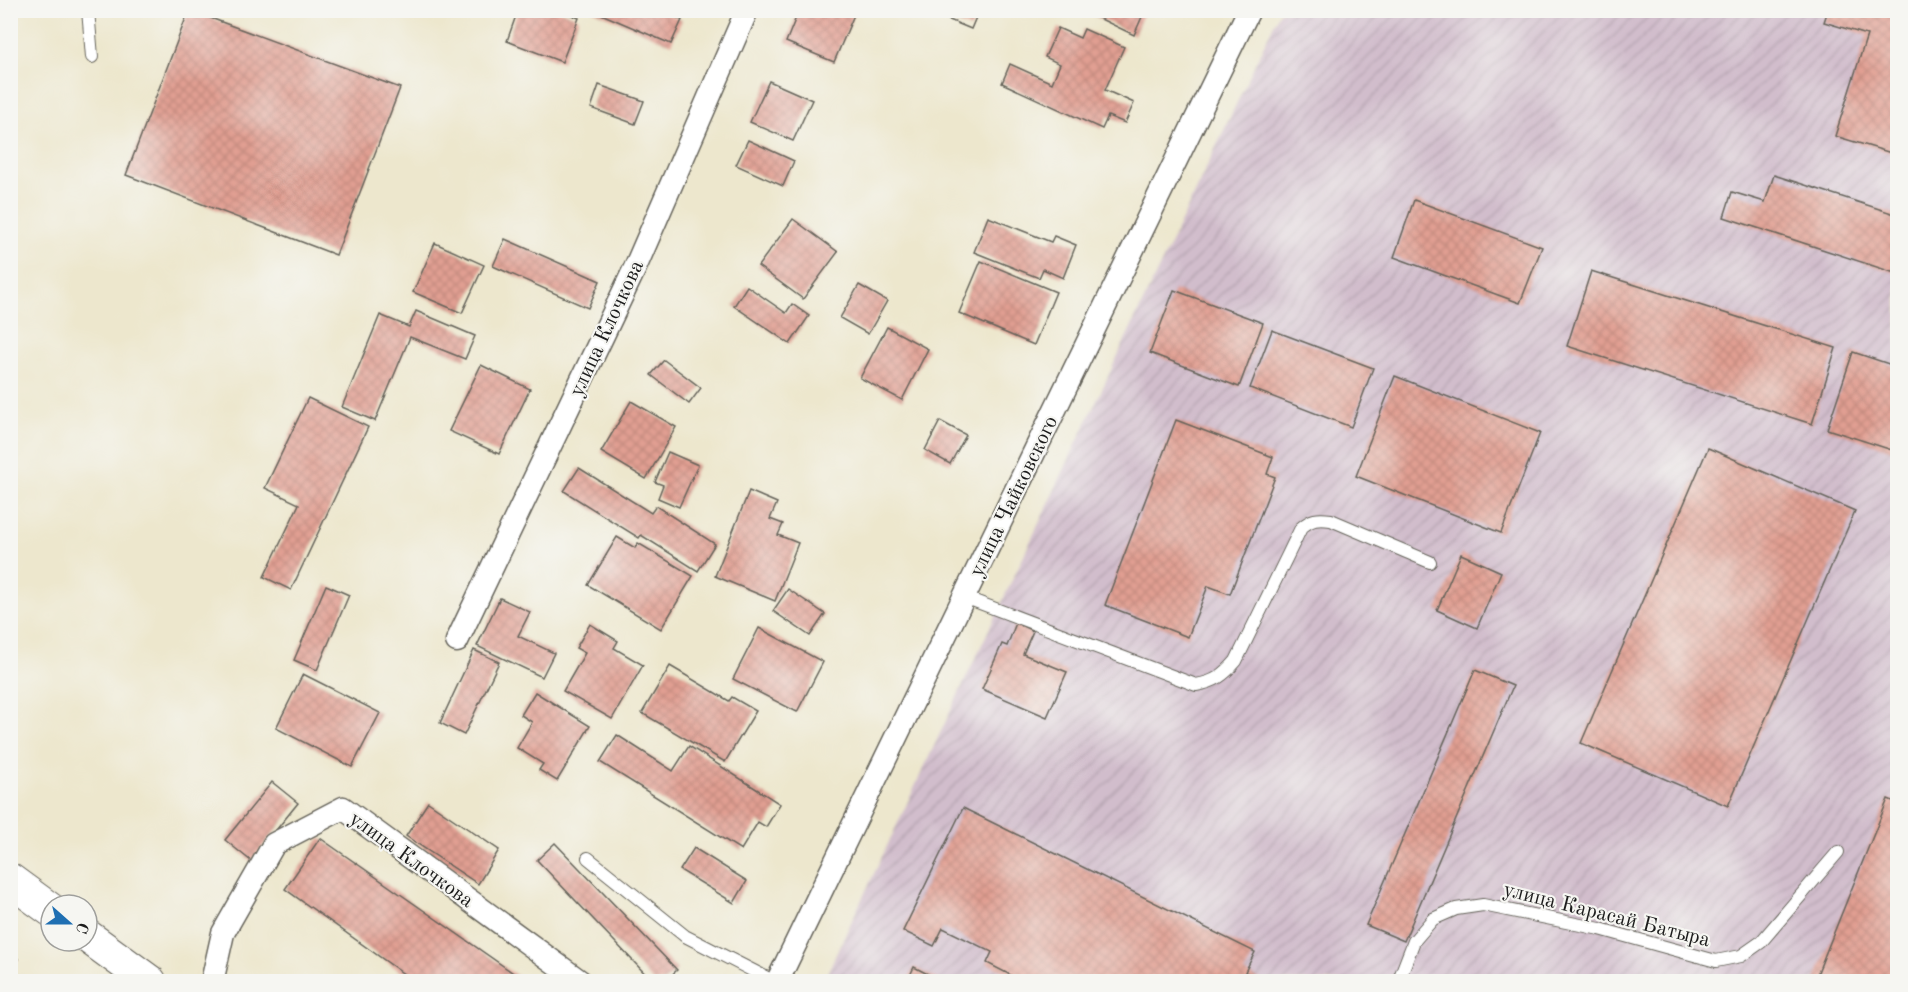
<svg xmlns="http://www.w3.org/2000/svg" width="1908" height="992" font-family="'Old Standard TT',serif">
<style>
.industrial{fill:url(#industrial-furrows)}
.building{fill:url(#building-cross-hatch)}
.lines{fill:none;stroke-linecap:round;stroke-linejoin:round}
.service-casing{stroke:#65635a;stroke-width:14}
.minor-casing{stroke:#65635a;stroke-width:25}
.primary-casing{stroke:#65635a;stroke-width:35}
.service{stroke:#fff;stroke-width:12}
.minor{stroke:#fff;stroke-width:22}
.primary{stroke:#fff;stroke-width:33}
.labels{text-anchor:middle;stroke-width:4.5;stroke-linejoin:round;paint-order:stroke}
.street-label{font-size:21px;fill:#1c1c1c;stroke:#f6f6f2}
</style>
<defs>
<pattern id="industrial-furrows" width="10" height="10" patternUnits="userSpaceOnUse" patternTransform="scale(1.5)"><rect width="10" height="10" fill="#d1bdcc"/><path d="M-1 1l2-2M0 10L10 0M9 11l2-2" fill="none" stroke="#b3a2af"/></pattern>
<pattern id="building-cross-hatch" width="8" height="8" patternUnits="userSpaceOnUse" patternTransform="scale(1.5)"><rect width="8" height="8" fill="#e19f92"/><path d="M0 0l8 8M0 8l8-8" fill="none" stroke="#c0887d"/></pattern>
</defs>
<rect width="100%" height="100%" fill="#f6f6f2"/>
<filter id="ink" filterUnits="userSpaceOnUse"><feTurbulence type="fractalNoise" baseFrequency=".0167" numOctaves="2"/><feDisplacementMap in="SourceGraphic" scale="12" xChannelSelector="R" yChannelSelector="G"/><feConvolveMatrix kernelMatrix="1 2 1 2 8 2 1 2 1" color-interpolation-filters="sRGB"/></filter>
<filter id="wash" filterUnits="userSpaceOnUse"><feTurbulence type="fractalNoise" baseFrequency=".008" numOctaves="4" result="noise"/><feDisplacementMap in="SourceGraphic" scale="24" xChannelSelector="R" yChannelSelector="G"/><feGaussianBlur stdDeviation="1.35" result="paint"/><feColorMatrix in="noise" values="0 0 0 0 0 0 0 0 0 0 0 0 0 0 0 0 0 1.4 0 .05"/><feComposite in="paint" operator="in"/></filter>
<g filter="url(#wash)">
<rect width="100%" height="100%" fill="#ede7cd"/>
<polygon class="industrial" points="1280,11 1897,11 1897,981 823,982"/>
<g id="blocks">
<g class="building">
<polygon points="189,10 400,88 336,255 126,175"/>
<polygon points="518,10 559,10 579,18 562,62 507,41"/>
<polygon points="592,10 659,10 682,20 671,44"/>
<polygon points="799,10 856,10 834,62 786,42"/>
<polygon points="943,10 979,10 971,29 940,16"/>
<polygon points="1082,10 1145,10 1134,35"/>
<polygon points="1828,10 1898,10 1898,155 1835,136 1867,35 1824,22"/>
<polygon points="1058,28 1080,38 1084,29 1124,47 1105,90 1134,103 1125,123 1108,116 1102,129 1002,83 1010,64 1052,83 1060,64 1045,57"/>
<polygon points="769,81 812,100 793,141 750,122"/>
<polygon points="599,85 644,101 635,124 591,108"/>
<polygon points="748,140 794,161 783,186 736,165"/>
<polygon points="1774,175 1898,215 1898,274 1724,217 1732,192 1765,202"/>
<polygon points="1414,200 1542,247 1520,303 1394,257"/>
<polygon points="988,217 1051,242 1054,236 1076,245 1063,278 1043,269 1039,278 974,252"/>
<polygon points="793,219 838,252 803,299 758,266"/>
<polygon points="505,239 600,281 588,308 493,266"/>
<polygon points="435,243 484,265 462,313 413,292"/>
<polygon points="981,261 1056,292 1034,345 959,313"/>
<polygon points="1591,271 1836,348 1812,424 1567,346"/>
<polygon points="859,285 887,301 868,334 840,318"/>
<polygon points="747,286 786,313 792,304 809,316 790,344 734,306"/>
<polygon points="1174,290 1263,323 1239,387 1150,353"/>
<polygon points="416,311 475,336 465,359 410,337 375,421 342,407 380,315 409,327"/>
<polygon points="887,327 928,349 902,400 860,378"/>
<polygon points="1272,330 1373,368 1351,427 1250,388"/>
<polygon points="1853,352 1898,367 1898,452 1827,429"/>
<polygon points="664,360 701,388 689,404 651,375"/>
<polygon points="481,365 530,389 499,454 449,431"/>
<polygon points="1395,376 1540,433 1501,533 1356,476"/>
<polygon points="308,398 368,427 291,590 264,577 299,504 265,488"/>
<polygon points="631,401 676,427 646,479 601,452"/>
<polygon points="1176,420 1273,457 1267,474 1275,477 1230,594 1208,586 1188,637 1105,605"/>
<polygon points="940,421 966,435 950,464 925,450"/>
<polygon points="1708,448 1855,511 1728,806 1581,743"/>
<polygon points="668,452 698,465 679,507 658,498 663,485 655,482"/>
<polygon points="579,468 651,513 656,506 715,544 698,571 641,535 639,538 564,491"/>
<polygon points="749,491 777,503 770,519 783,524 778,535 798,543 775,601 715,576"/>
<polygon points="617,537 635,548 638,543 693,576 661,629 588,585"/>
<polygon points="1461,554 1501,572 1477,628 1437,610"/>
<polygon points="326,585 349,595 317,670 294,660"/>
<polygon points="788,589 825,614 810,636 773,611"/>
<polygon points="500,598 530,612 518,636 554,653 542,677 477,646"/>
<polygon points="1016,623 1033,631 1023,654 1067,672 1047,717 982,689 1002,644 1007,646"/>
<polygon points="590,624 618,641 614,648 643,665 612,719 563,691 585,653 576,648"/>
<polygon points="759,628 823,662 797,712 733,679"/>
<polygon points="474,650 499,662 464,735 440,723"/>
<polygon points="670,666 729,701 732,697 756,711 725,762 642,713"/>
<polygon points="1475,670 1513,686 1404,941 1366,925"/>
<polygon points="303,674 380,713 352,767 276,728"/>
<polygon points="535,692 590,726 557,781 539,770 543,764 517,748 532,722 521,715"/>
<polygon points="617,735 673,771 689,746 780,804 766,827 758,822 741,850 600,762"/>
<polygon points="272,782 298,803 251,861 225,840"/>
<polygon points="1888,799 1898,803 1898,982 1814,982"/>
<polygon points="428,802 499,850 478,884 406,836"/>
<polygon points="963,808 1255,952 1245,972 1265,982 1024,982 987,963 992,952 943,928 934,946 903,931"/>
<polygon points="320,838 526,982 415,982 285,889"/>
<polygon points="555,843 677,970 664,982 653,982 537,860"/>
<polygon points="694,848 747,881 734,903 680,870"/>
<polygon points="10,956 18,959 10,975"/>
<polygon points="914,967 943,982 907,982"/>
</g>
</g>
</g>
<g filter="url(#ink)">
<use href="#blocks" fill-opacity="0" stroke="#65635a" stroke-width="1.5"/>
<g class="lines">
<defs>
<g id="service">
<polyline points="88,10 92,57"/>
<path d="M964,597L1196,685C1215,682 1224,675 1236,661L1301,528C1311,519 1318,518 1331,520L1430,562"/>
<polyline points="588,858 685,936 775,982"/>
<polyline points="1398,982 1414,941 1433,919 1456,909 1483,905 1600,929 1716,961 1741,956 1761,942 1838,852"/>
</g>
<g id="minor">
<polyline points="457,641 635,268 747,10"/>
<polyline points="212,982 223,933 274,844 343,808 581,982"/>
<polyline points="777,982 1249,10"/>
</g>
<g id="primary">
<polyline points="10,880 51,910"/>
<polyline points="87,936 150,982"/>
</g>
</defs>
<use href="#service" class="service-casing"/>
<use href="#minor" class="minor-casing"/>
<use href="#primary" class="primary-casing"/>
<use href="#service" class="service"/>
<use href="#minor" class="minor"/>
<use href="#primary" class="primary"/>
</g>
</g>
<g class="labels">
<g class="street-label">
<text transform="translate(606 328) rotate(-65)" y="7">улица Клочкова</text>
<text transform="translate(1013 496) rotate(-64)" y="7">улица Чайковского</text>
<text transform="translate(412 859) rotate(36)" y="7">улица Клочкова</text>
<text transform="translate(1607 914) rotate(14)" y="7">улица Карасай Батыра</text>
</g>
</g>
<rect width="1908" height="992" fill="none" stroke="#f6f6f2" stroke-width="36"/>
<g transform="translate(69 923) rotate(111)"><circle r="28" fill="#f6f6f2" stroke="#9f9f9c" stroke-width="1.5"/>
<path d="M0-4.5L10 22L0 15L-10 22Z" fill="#1f6fb2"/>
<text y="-9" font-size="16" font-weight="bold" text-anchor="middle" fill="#1c1c1c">С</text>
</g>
</svg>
